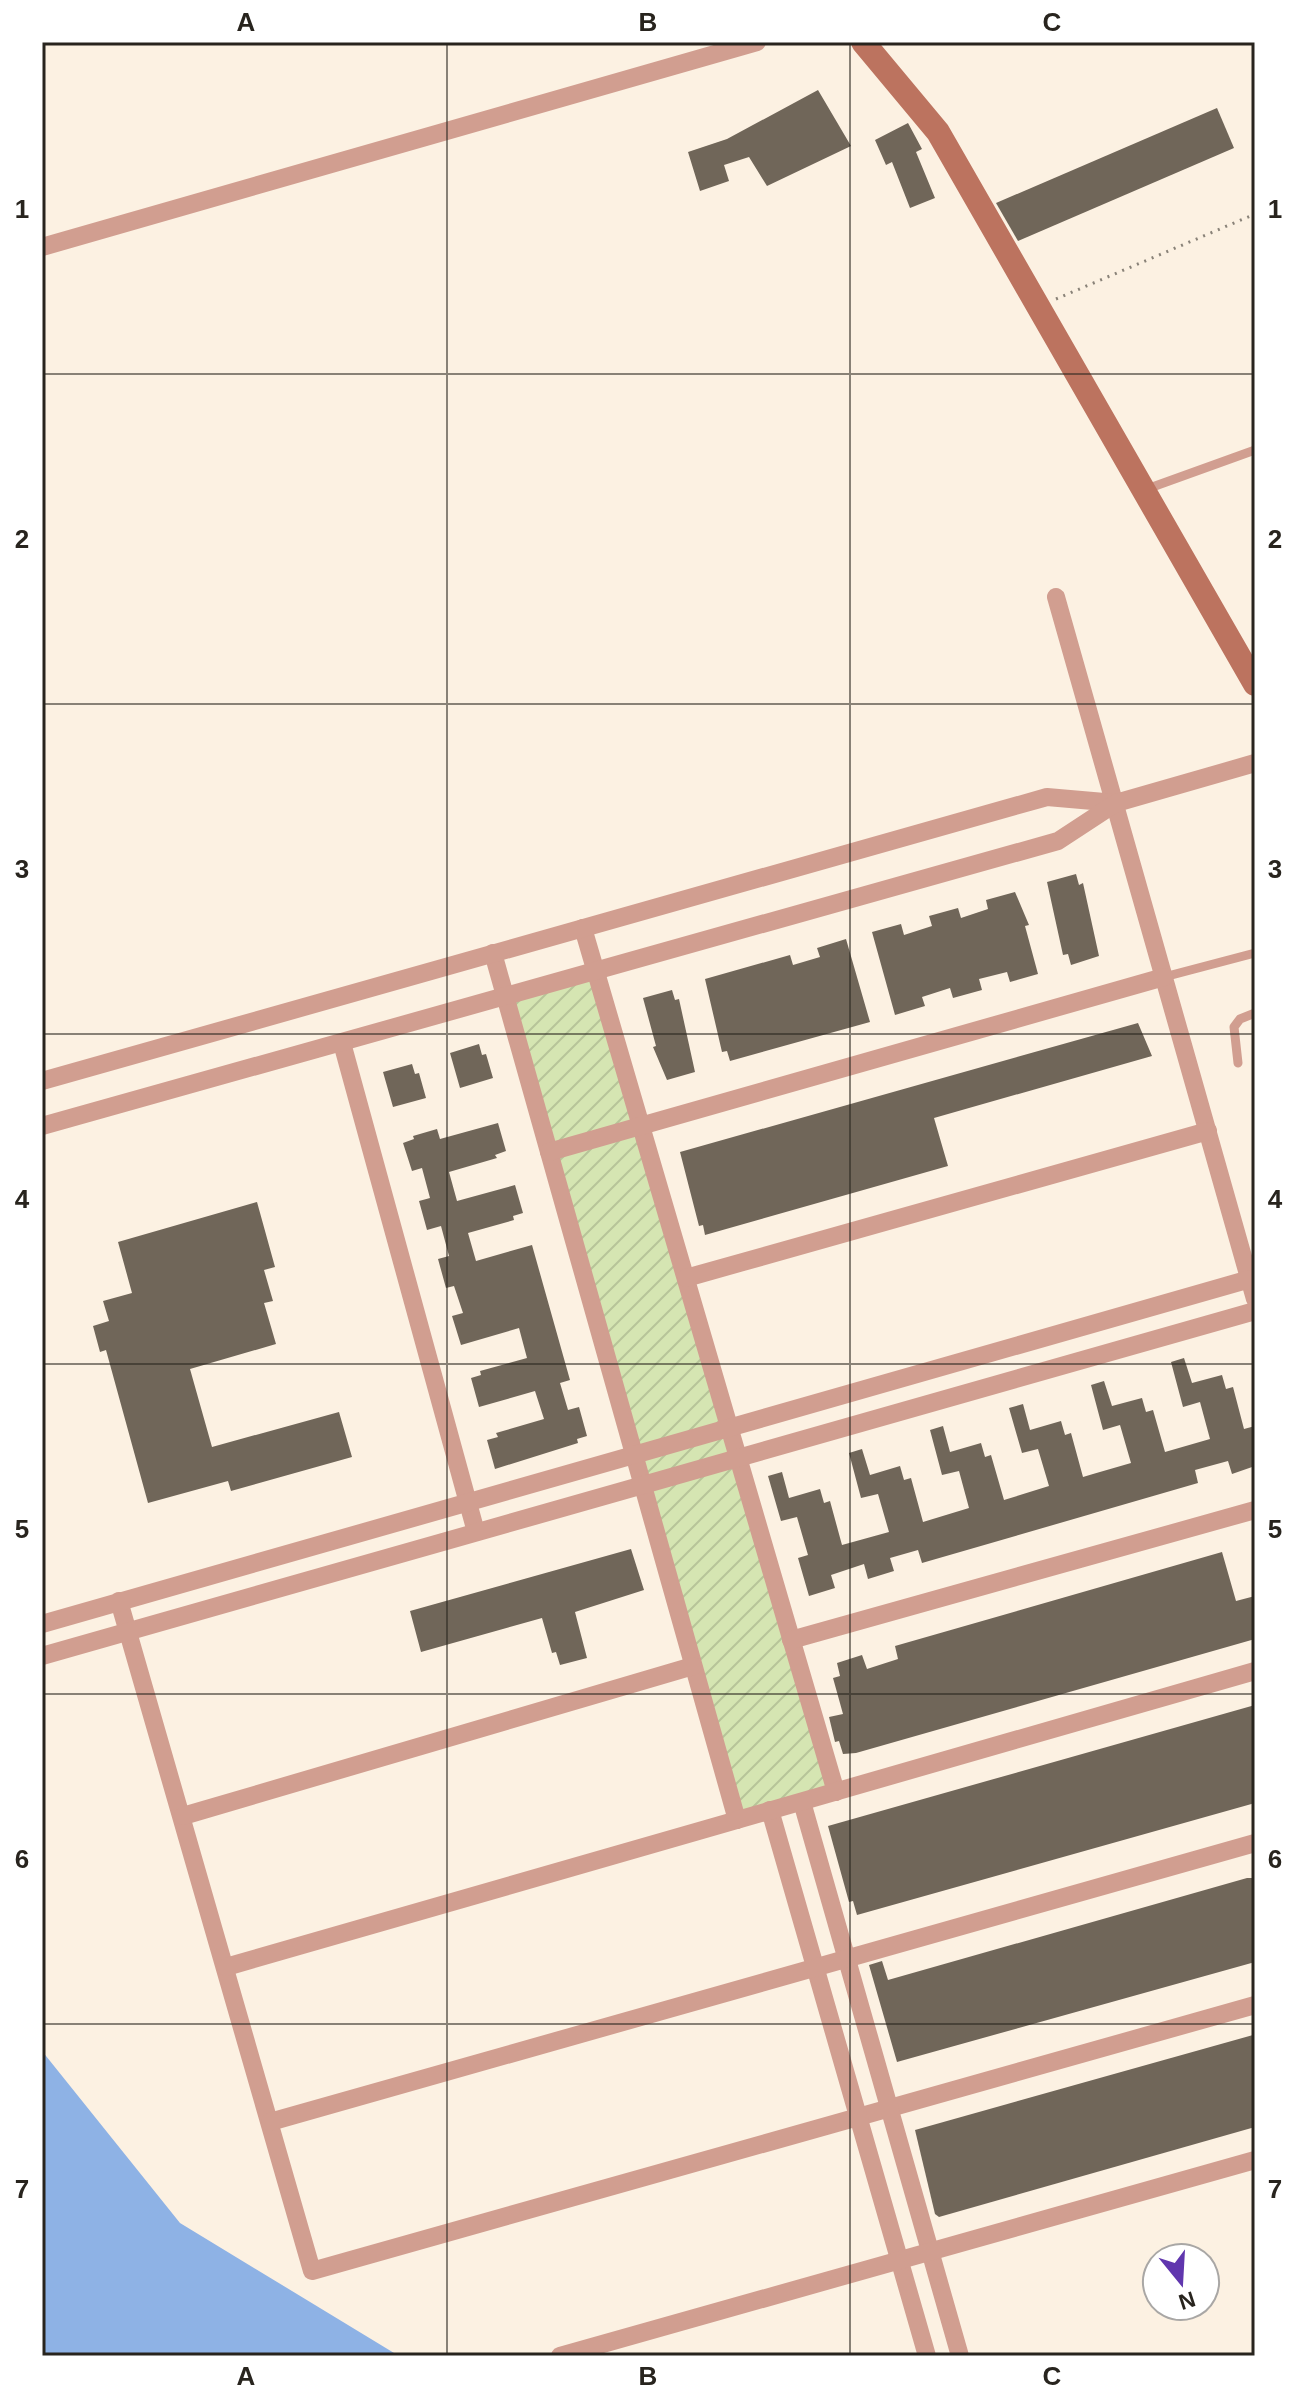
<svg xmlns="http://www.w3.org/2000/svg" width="1297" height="2398" font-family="Helvetica,sans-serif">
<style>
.garden{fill:url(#garden-furrows)}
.water{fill:#8eb2e5}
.building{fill:#706659}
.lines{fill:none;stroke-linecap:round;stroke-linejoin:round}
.path{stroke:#898278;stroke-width:3;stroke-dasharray:2 6;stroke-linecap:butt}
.lane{stroke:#d19e90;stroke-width:9}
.street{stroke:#d19e90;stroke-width:18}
.secondary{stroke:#bc735f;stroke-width:24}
.grid{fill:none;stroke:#28241e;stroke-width:2;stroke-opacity:0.55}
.neatline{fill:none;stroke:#28241e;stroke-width:3}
.grid-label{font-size:26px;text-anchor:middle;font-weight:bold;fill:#28241e}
</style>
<defs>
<pattern id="garden-furrows" width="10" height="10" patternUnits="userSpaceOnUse" patternTransform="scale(2)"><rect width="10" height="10" fill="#d5e5b2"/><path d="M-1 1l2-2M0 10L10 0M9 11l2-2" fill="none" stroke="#b7c499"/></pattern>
</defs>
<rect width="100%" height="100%" fill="#fcf1e2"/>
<polygon class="garden" points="595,970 836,1792 737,1820 505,996"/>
<polygon class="water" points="42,2051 180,2223 399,2356 42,2356"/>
<g class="building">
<polygon points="818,90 851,146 767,186 749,157 724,165 729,181 700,191 688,152 727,139"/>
<polygon points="1217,108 1234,148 1018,241 996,203"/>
<polygon points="908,123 922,149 916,152 935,198 910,208 892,162 886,165 875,140"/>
<polygon points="1076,874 1079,885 1083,883 1099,956 1071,965 1068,954 1063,955 1047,882"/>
<polygon points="1015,892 1029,925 1025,926 1038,974 1010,982 1007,972 979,979 982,990 953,998 950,988 922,997 925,1006 895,1015 872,932 901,924 904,935 932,926 929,916 958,908 961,918 988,909 986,900"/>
<polygon points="846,939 870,1022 730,1061 727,1051 722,1052 705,979 790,955 793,965 820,957 817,948"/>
<polygon points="672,990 675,1000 679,999 695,1072 667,1080 653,1047 656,1046 643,998"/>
<polygon points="1138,1023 1152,1056 934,1118 948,1166 705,1235 703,1225 699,1226 680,1152"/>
<polygon points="479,1044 482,1055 486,1054 493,1078 460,1088 450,1053"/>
<polygon points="412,1064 415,1074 419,1073 426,1098 393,1107 383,1072"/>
<polygon points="498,1123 506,1151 495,1155 497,1158 449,1172 457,1201 515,1185 523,1213 513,1216 514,1220 468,1233 476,1261 532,1245 570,1380 560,1383 568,1410 579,1407 587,1436 577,1439 578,1443 495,1469 487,1440 498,1437 496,1433 544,1419 535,1391 479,1407 471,1378 481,1375 480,1371 527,1358 519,1328 461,1345 452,1316 463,1313 454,1286 446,1288 438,1259 449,1256 441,1226 427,1230 419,1201 430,1198 422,1168 412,1171 403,1143 414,1139 413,1136 437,1129 440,1139"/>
<polygon points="257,1202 275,1267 264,1270 273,1301 264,1303 276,1344 190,1369 212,1447 339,1412 352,1457 231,1491 228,1481 148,1503 106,1350 100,1352 93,1326 109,1321 103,1301 132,1293 118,1242"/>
<polygon points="1184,1358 1192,1383 1222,1375 1226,1389 1233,1387 1244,1429 1255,1426 1255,1466 1232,1474 1228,1461 1195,1470 1198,1483 922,1563 918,1550 890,1558 894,1571 868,1579 864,1564 831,1575 835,1588 809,1596 798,1558 808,1555 797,1517 781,1521 768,1476 782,1472 789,1498 820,1489 824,1503 830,1501 842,1545 889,1532 878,1494 861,1498 849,1453 862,1449 870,1475 900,1466 904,1480 911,1478 923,1522 969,1508 959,1471 942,1475 930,1430 943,1426 950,1452 981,1443 985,1457 991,1455 1004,1500 1049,1486 1038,1449 1022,1453 1009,1408 1023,1404 1030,1430 1061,1421 1065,1435 1071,1433 1083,1477 1093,1474 1131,1463 1120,1425 1103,1430 1091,1385 1104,1381 1112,1406 1142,1398 1146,1412 1153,1410 1165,1452 1210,1439 1200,1402 1183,1407 1171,1362"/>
<polygon points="631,1549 644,1590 575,1612 587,1658 560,1665 556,1652 552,1653 542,1618 421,1652 410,1611"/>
<polygon points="1222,1552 1236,1601 1255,1596 1255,1639 856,1753 843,1754 839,1741 835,1742 829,1717 843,1714 833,1678 840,1676 837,1663 862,1655 867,1669 898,1659 895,1646"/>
<polygon points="1255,1705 1255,1803 857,1915 853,1901 849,1902 828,1826"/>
<polygon points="1247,1878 1255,1878 1255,1962 897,2062 869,1965 882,1961 888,1980"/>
<polygon points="1253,2035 1255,2127 939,2217 935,2214 915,2130"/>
</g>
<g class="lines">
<polyline class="path" points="1056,299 1255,214"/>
<g class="lane">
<polyline points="1144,490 1255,450"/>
<polyline points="1164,977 1255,953"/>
<polyline points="1238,1063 1234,1027 1240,1019 1255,1013"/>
</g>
<g class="street">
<polyline points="42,247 757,42"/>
<polyline points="1056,597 1255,1299"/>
<polyline points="583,928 836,1792"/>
<polyline points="493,953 737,1820"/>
<polyline points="342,1043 476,1532"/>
<polyline points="42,1081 1047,797 1116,803"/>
<polyline points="42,1126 1058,841 1116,803 1255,763"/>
<polyline points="549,1152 1164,977"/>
<polyline points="686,1278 1208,1131"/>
<polyline points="119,1601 312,2271 1255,2005"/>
<polyline points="42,1624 1250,1279"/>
<polyline points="791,1640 1255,1510"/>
<polyline points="42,1656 1255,1311"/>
<polyline points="802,1802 960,2356"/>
<polyline points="770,1810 927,2356"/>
<polyline points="183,1816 693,1666"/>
<polyline points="226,1967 1255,1671"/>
<polyline points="270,2122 1255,1843"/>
<polyline points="560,2356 1255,2160"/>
</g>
<polyline class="secondary" points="863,42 938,132 1255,684"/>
</g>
<path class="grid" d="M447,42V2356M850,42V2356M42,374H1255M42,704H1255M42,1034H1255M42,1364H1255M42,1694H1255M42,2024H1255"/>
<rect width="1297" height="2398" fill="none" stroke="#ffffff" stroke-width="88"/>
<g transform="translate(1181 2282) rotate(162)"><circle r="38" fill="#ffffff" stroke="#a9a7a5" stroke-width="2"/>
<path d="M0-6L14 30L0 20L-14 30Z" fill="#6036ae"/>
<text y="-12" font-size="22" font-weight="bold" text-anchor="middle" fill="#28241e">N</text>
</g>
<rect x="44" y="44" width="1209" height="2310" class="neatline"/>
<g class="grid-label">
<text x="246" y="31">A</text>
<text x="648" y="31">B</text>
<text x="1052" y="31">C</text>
<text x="22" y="218">1</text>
<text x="1275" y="218">1</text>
<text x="22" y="548">2</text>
<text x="1275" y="548">2</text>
<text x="22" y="878">3</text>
<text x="1275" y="878">3</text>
<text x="22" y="1208">4</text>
<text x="1275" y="1208">4</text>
<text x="22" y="1538">5</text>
<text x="1275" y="1538">5</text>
<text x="22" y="1868">6</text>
<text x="1275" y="1868">6</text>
<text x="22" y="2198">7</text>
<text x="1275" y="2198">7</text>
<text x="246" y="2385">A</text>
<text x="648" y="2385">B</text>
<text x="1052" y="2385">C</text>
</g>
</svg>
